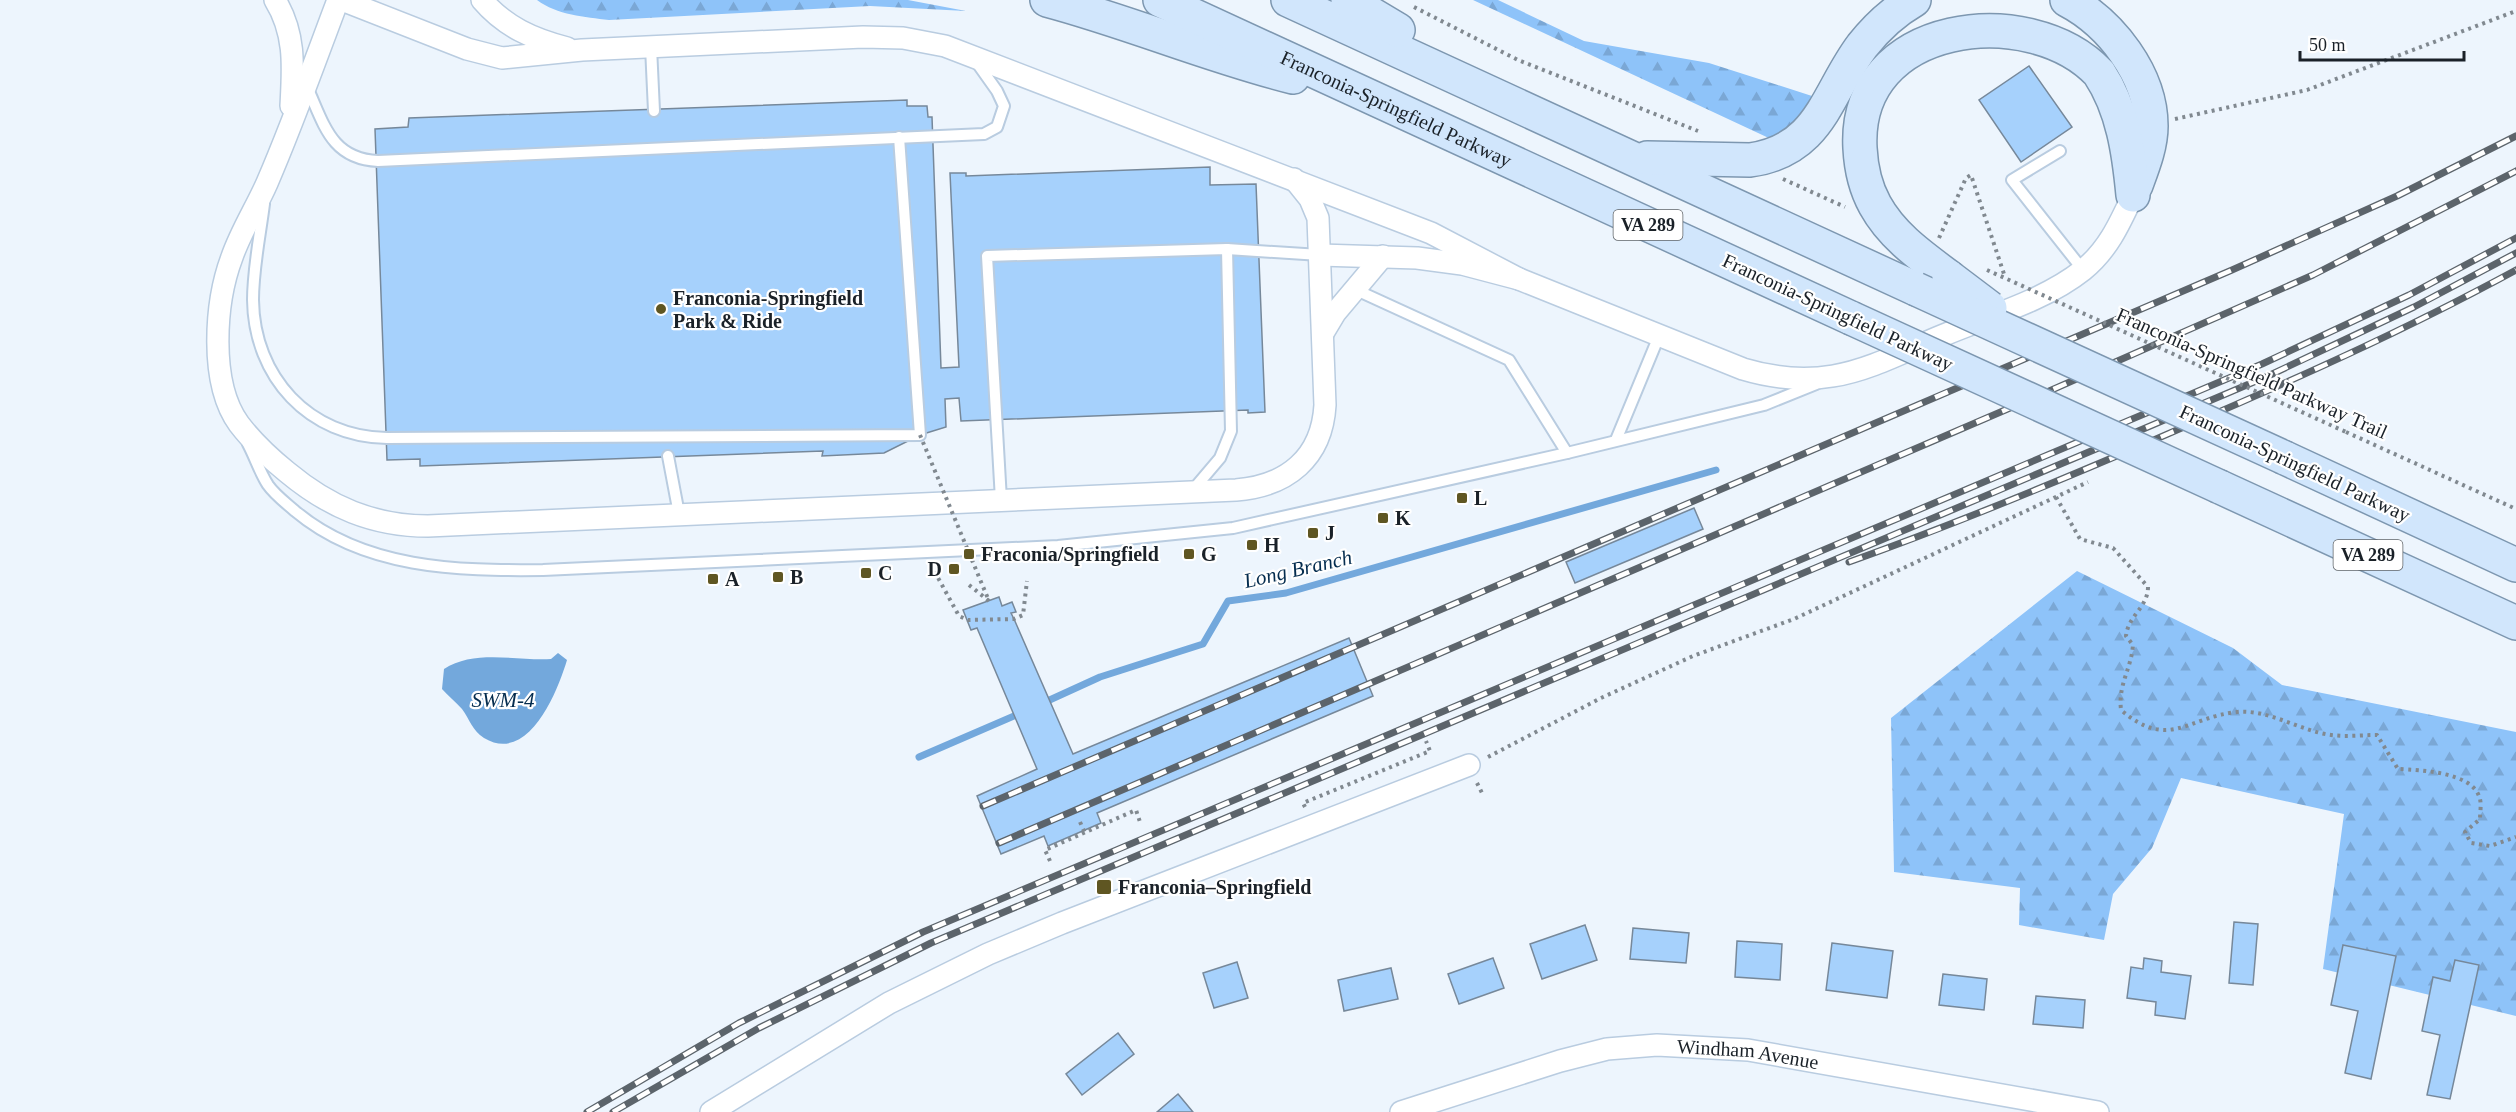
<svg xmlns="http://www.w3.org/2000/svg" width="2516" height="1112" font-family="'Times New Roman',serif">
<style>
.forest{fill:url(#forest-firs)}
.water{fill:#73a8dc}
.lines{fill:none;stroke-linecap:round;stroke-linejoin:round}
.stream{stroke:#73a8dc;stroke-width:7}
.building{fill:#a6d1fc;stroke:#76889a;stroke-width:1.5}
.lane-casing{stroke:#b9cce0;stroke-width:14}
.street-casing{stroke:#b9cce0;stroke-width:24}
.primary-casing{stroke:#7d97b0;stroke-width:36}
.path{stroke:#818990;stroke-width:4;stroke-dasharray:3 4.5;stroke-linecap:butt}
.lane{stroke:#fff;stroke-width:10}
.street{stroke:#fff;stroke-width:21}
.primary{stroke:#d1e6fc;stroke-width:33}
.rail-casing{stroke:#5c646b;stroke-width:7}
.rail{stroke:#fff;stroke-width:4.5;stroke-dasharray:14;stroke-linecap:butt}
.primary-bridge-casing{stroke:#7d97b0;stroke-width:36;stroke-linecap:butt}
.path-bridge{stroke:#818990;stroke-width:4;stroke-dasharray:3 4.5;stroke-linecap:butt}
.primary-bridge{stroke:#d1e6fc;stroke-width:33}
.poi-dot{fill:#5f5622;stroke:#fff;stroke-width:2}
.labels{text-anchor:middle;stroke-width:4.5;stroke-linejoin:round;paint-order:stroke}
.shield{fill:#fff;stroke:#5f6468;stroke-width:1.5}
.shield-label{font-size:18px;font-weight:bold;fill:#1a2128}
.street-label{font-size:20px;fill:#1a2128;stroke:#fff}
.poi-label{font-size:20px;font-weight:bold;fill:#1a2128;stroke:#fff;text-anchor:start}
.water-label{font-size:21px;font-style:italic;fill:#052d4f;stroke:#fff}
</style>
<defs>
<pattern id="forest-firs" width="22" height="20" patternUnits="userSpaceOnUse" patternTransform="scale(1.5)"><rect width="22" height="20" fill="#8ec3f9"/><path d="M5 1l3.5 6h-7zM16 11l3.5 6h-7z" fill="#7aa7d5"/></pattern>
</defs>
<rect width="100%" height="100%" fill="#edf5fd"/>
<g class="forest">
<path d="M537,0H908L966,11L870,6L609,20C585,17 557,15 537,0Z"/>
<polygon points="1473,0 1498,0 1584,41 1709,63 1812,96 1788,147"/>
<polygon points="2077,571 2233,648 2282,685 2516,732 2516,1016 2323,969 2344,814 2181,778 2152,848 2113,894 2104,940 2019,925 2020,888 1894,872 1891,718"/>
</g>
<path class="water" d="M558,653L567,660C558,690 529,765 484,738C472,730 470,720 462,709C456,702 448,696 442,689L444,669C474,649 517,661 551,659Z"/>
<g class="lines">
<g class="stream">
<polyline points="1043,703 1100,677 1203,644 1228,601 1286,593 1716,470"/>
<polyline points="919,757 1021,713"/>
</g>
</g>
<g class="building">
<polygon points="2029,66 2072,127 2021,162 1979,100"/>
<polygon points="907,100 907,106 927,106 928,117 932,117 941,368 959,367 950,173 966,173 966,176 1210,167 1210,185 1256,184 1265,412 1248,413 1248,410 961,421 959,398 945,399 946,427 920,435 884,453 822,456 823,451 420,466 420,459 387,460 375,129 408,127 409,118"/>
<polygon points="1694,508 1703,529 1575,583 1566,562"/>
<polygon points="999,597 1002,606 1012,602 1016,612 1011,613 1014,619 1073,754 1349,638 1373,696 1097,813 1101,823 1048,846 1044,836 1001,854 977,796 1037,769 977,628 971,630 963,610"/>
<polygon points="2234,922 2258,924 2253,985 2229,983"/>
<polygon points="1585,925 1597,960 1542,979 1530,944"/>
<polygon points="1633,928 1689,933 1686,963 1630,959"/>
<polygon points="1737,941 1782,944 1780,980 1735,977"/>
<polygon points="1832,943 1893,951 1887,998 1826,990"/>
<polygon points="2343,945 2396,956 2371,1079 2345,1073 2358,1011 2331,1005"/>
<polygon points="1493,958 1504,988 1459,1004 1448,974"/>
<polygon points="2144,958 2162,961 2161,972 2191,976 2185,1019 2155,1015 2156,1002 2127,998 2131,967 2143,969"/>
<polygon points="2455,960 2479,965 2450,1099 2427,1095 2440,1035 2422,1031 2433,977 2450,981"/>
<polygon points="1237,962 1248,998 1214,1008 1203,973"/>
<polygon points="1391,968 1398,999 1344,1011 1338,980"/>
<polygon points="1943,974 1987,979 1984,1010 1939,1005"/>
<polygon points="2036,996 2085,1000 2083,1028 2033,1024"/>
<polygon points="1118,1033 1134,1054 1082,1095 1066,1074"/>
<polygon points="1178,1094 1193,1112 1157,1112"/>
</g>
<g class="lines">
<defs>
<g id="lane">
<polyline points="651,47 654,111"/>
<path d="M307,87C324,124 331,159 378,161L984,134L997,127L1004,106L997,91L975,60"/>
<polyline points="2060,151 2012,180 2083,270"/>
<path d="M264,204C260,236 253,268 253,300C254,377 309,437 387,438L920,435L899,137"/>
<polyline points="1354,289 1509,360 1567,453"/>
<polyline points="1616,440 1659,336"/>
<path d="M248,444C255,457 260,473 268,485C275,495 286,503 295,511C364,569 457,571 543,570L1058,546L1233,528L1567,453L1764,405L1816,384"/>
<polyline points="668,456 679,514"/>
<polyline points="1192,491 1220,458 1231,431 1227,249"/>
<polyline points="1001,500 987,256 1227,249 1320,255"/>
</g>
<g id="street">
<path d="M275,0C296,34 293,68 291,106"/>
<path d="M338,0C315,61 293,123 267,183C256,208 241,231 232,257C215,302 209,383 239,424C252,441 271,459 287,472C329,507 373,526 428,526L1236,490C1287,486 1322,458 1325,405L1318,218L1310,199L1294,179"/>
<polyline points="342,0 467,49 502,58 582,50 863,37 903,38 945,46 1431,233 1519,279"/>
<path d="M482,0C505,27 533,39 567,48"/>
<path d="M1320,255L1417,258L1462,264L1519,279L1743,369C1773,378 1803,381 1833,376C1871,370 1909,349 1944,335C1989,316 2044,301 2083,270C2108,250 2120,223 2133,195"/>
<polyline points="1323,333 1335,313 1383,256"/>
<polyline points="711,1112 889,1003 988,954 1062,923 1469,765"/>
<path id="s1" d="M1401,1112L1560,1061L1607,1049L1657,1045L1748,1050L2098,1112"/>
</g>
<g id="primary">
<path d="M1047,0C1130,22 1209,56 1293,77"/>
<path id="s2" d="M1160,0L1851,318"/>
<polyline points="1288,0 1916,289"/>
<polyline points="1348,0 1398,30"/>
<path d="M2067,0C2111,23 2151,75 2151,126C2151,146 2143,166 2136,185"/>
<path d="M1647,158L1750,160C1821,150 1826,94 1862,46C1877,27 1893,12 1914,0"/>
<path d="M1949,277C1921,256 1892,236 1875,205C1865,187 1861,168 1860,148C1853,20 2030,0 2099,73C2123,109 2129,153 2133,195"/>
<polyline points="2285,458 2516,565"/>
<polyline points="2220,487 2516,623"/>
</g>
</defs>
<use href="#lane" class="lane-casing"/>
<use href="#street" class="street-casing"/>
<use href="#primary" class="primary-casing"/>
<g class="path">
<polyline points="1414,7 1518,60 1698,131"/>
<polyline points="2175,119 2307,90 2516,11"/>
<polyline points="1783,179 1845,207"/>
<polyline points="1939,238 1966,178 1971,175 2004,274"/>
<polyline points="2346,432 2516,509"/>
<path d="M2056,497L2080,539L2113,548L2148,587C2148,607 2128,616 2126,636L2133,645C2131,670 2118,684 2121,710C2169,751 2187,717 2237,712C2269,709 2300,731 2331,735C2346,737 2362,735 2377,735L2398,769C2420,770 2470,772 2479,796C2482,803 2480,812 2480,819L2465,832L2471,843L2490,846L2516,837"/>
<polyline points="931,565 959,616 968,620 1014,619 1023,615 1027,581"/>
<polyline points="969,585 989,601"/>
<polyline points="1488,757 1601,698 1693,656 1794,619 2088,482"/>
<polyline points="1477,783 1482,793"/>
<polyline points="1305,807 1303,803 1430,751 1426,741"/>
<polyline points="1080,822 1085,833"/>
<polyline points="1050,861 1045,850 1136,810 1140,822"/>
</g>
<use href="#lane" class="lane"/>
<use href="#street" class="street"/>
<use href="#primary" class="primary"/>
<defs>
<g id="rail">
<path d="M1849,562C1958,523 2064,479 2170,433C2287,383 2404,331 2516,270"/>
<polyline points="983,806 2232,270 2397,196 2516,136"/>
<polyline points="999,843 2047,392 2313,275 2516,171"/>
<polyline points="587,1112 739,1023 923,932 2262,364 2409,295 2516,238"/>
<polyline points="613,1112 759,1028 931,943 2268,376 2414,307 2516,253"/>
</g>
</defs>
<use href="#rail" class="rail-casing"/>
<use href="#rail" class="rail"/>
<defs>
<g id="primary-bridge">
<polyline points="1949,277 1990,308"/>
<polyline points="1916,289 2285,458"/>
<polyline points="1851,318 2220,487"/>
</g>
</defs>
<use href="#primary-bridge" class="primary-bridge-casing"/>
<g class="path-bridge">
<polyline points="1987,270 2346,432"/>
<polyline points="920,435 989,601"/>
</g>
<use href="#primary-bridge" class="primary-bridge"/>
</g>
<g class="poi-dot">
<circle cx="661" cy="309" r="6"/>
<rect x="1456" y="492" width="12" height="12" rx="3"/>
<rect x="1377" y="512" width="12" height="12" rx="3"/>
<rect x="1307" y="527" width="12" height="12" rx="3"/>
<rect x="1246" y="539" width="12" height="12" rx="3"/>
<rect x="963" y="548" width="12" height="12" rx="3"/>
<rect x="1183" y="548" width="12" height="12" rx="3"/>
<rect x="948" y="563" width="12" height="12" rx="3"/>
<rect x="860" y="567" width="12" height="12" rx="3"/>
<rect x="772" y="571" width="12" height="12" rx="3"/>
<rect x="707" y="573" width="12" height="12" rx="3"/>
<rect x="1096" y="879" width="16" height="16" rx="3"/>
</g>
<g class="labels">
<g class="shield">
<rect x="1613.5" y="210" width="69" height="30" rx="4.5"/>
<rect x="2333.5" y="540" width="69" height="30" rx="4.5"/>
</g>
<g class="shield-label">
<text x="1648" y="231">VA 289</text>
<text x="2368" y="561">VA 289</text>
</g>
<g class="street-label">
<text dy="7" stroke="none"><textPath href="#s2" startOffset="260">Franconia-Springfield Parkway</textPath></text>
<text transform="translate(1838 312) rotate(25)" y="7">Franconia-Springfield Parkway</text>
<text transform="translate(2252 373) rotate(24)" y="7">Franconia-Springfield Parkway Trail</text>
<text transform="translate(2295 463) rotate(25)" y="7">Franconia-Springfield Parkway</text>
<text dy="7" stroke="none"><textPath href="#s1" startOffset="357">Windham Avenue</textPath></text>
</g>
<g class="poi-label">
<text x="673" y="305">Franconia-Springfield<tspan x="673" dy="23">Park &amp; Ride</tspan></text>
<text x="1474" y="505">L</text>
<text x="1395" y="525">K</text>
<text x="1325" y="540">J</text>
<text x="1264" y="552">H</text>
<text x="981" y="561">Fraconia/Springfield</text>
<text x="1201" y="561">G</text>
<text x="942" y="576" text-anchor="end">D</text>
<text x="878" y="580">C</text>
<text x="790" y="584">B</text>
<text x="725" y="586">A</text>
<text x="1118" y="894">Franconia–Springfield</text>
</g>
<g class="water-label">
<text transform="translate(1298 569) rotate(-13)" y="7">Long Branch</text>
<text x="503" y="707">SWM-4</text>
</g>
</g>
<path d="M2300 51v9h164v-9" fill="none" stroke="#1a2128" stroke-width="3"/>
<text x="2309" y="51" font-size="18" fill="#1a2128" stroke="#ffffff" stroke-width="4.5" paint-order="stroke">50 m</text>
</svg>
